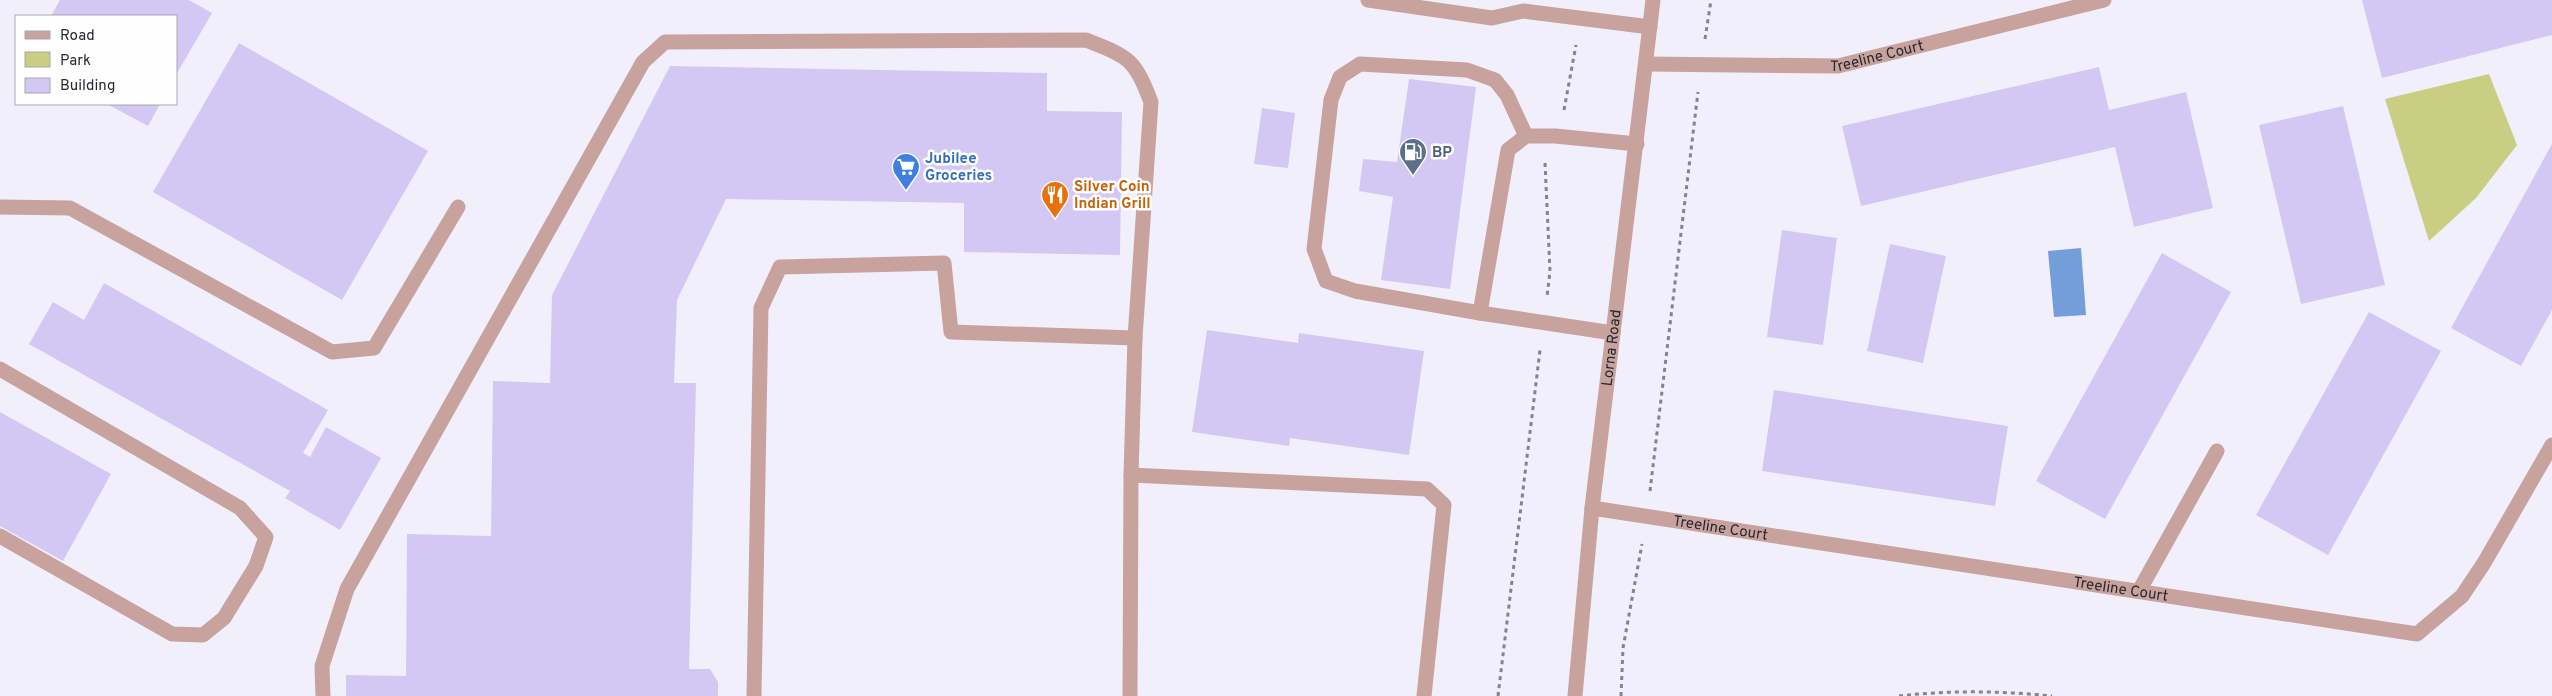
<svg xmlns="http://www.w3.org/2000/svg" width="2552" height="696" font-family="Overpass,sans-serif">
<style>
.green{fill:#cace82}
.water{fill:#749eda}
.building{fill:#d3c8f4}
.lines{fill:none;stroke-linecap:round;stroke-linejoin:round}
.path{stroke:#84828d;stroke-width:3;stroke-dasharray:4 4;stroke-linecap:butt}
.minor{stroke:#c8a29c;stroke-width:15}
.labels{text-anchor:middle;stroke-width:5;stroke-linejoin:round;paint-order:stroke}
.street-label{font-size:15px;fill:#28262f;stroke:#fefefe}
.service-label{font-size:15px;font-weight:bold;fill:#4e5e75;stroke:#fefefe;text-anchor:start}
.shop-label{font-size:15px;font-weight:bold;fill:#366cbe;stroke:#fefefe;text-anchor:start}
.food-label{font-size:15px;font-weight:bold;fill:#c56008;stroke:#fefefe;text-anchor:start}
</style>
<rect width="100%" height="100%" fill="#f2effd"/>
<polygon class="green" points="2489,74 2517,145 2476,198 2429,241 2385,99"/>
<polygon class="water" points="2081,248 2086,315 2054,317 2048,251"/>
<g class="building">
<polygon points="60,0 189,0 212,13 176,75 176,16 51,16"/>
<polygon points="2362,0 2552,0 2552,35 2382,78"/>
<polygon points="239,43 428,151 342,300 153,192"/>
<polygon points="670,66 1047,73 1047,111 1122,112 1120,255 964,252 964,203 726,199 677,300 674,383 696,383 689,669 710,669 718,682 718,696 346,696 346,675 406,676 407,534 491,536 493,381 550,383 552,295"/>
<polygon points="2099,67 2109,110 2186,92 2213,208 2134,227 2115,147 1861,206 1842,126"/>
<polygon points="1409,79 1476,87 1450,289 1381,280 1393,197 1359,191 1363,159 1397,162"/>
<polygon points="107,104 160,104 148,126"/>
<polygon points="2343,106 2385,285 2301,304 2259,125"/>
<polygon points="1262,108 1295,113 1288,168 1254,164"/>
<polygon points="2552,144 2552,310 2521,366 2451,328"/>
<polygon points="1782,230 1837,238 1823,345 1767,337"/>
<polygon points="1890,244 1946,256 1923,363 1867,351"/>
<polygon points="2162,253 2231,292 2105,519 2036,481"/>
<polygon points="104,283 328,410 303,453 310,457 326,427 381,458 340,530 285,498 290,491 29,344 53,302 84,320"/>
<polygon points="2369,312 2441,351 2328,555 2256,515"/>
<polygon points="1207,330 1298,343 1299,333 1424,351 1409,455 1290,438 1289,446 1192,432"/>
<polygon points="1774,390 2008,426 1995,506 1762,471"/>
<polygon points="0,412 111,474 63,561 0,526"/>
</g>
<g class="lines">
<g class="path">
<polyline points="1705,39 1711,0"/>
<polyline points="1564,110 1576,45"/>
<polyline points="1545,163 1550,271 1547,297"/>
<polyline points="1650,491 1698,92"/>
<polyline points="1498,696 1540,350"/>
<polyline points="1621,696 1623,648 1642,544"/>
<path d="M1899,696C1950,690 2001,691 2052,696"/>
</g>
<g class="minor">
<polyline points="1368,0 1492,18 1523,11 1650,27"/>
<path id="s1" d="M1646,64L1838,66L2104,0"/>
<polyline points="0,207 70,208 332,352 374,348 458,207"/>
<polyline points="1480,313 1355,291 1326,281 1314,249 1331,100 1340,77 1360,64 1467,70 1495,80 1507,95 1526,136"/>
<polyline points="1613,333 1480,313 1508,150 1526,136 1555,136 1637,144"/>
<polyline points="0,369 240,508 266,537 256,566 224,618 203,635 172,634 0,536"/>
<polyline points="1131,475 1427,489 1444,505 1424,696"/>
<path id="s2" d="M1592,508L2417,634L2462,596L2484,563L2552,445"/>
<polyline points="2139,591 2217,451"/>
<path d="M323,696L322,666L347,589L643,62L665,42L1086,40C1129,57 1134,58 1151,102L1135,338"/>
<polyline points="754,696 761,308 780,267 944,263 951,332 1135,338 1131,475 1130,696"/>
<path id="s3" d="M1575,696L1592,508L1653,0"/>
</g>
</g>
<defs>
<symbol id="fuel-pin" viewBox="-11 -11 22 30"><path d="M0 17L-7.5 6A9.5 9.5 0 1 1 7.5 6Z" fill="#5c6f8a" stroke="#fefefe"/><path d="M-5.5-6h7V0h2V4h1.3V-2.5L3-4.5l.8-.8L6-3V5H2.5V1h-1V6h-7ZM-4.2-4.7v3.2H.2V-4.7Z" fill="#fff"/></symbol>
<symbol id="supermarket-pin" viewBox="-11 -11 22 30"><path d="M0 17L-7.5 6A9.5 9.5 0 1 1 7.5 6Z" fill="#3f7fe0" stroke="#fefefe"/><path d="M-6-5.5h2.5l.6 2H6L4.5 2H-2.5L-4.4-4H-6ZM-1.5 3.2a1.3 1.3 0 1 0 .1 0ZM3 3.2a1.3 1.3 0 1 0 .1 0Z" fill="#fff"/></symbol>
<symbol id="restaurant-pin" viewBox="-11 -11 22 30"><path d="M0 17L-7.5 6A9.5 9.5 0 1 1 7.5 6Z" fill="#e8710a" stroke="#fefefe"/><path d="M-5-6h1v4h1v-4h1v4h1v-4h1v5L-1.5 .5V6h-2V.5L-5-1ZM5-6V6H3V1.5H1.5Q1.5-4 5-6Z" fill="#fff"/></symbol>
</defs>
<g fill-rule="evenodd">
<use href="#fuel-pin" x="1397" y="136" width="32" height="43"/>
<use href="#supermarket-pin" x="890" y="151" width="32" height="43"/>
<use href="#restaurant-pin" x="1039" y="179" width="32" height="43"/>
</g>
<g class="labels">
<g class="street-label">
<text dy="5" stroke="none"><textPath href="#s1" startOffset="232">Treeline Court</textPath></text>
<text dy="5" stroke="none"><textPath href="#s3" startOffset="350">Lorna Road</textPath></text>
<text dy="5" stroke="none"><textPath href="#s2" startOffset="130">Treeline Court</textPath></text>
<text dy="5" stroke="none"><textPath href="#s2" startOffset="535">Treeline Court</textPath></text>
</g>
<g class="service-label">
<text x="1432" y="157">BP</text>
</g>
<g class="shop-label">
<text x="925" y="163">Jubilee<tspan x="925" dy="17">Groceries</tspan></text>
</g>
<g class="food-label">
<text x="1074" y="191">Silver Coin<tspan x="1074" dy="17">Indian Grill</tspan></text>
</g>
</g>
<rect x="15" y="15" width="162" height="90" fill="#fefefe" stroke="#a8a8ab"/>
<rect x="25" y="31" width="25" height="8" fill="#c8a29c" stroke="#a8a8ab"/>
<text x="60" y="40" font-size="15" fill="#28262f">Road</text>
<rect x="25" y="52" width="25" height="15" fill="#cace82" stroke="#a8a8ab"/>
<text x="60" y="65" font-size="15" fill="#28262f">Park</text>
<rect x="25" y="78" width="25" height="15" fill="#d3c8f4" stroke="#a8a8ab"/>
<text x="60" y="90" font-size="15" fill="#28262f">Building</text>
</svg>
